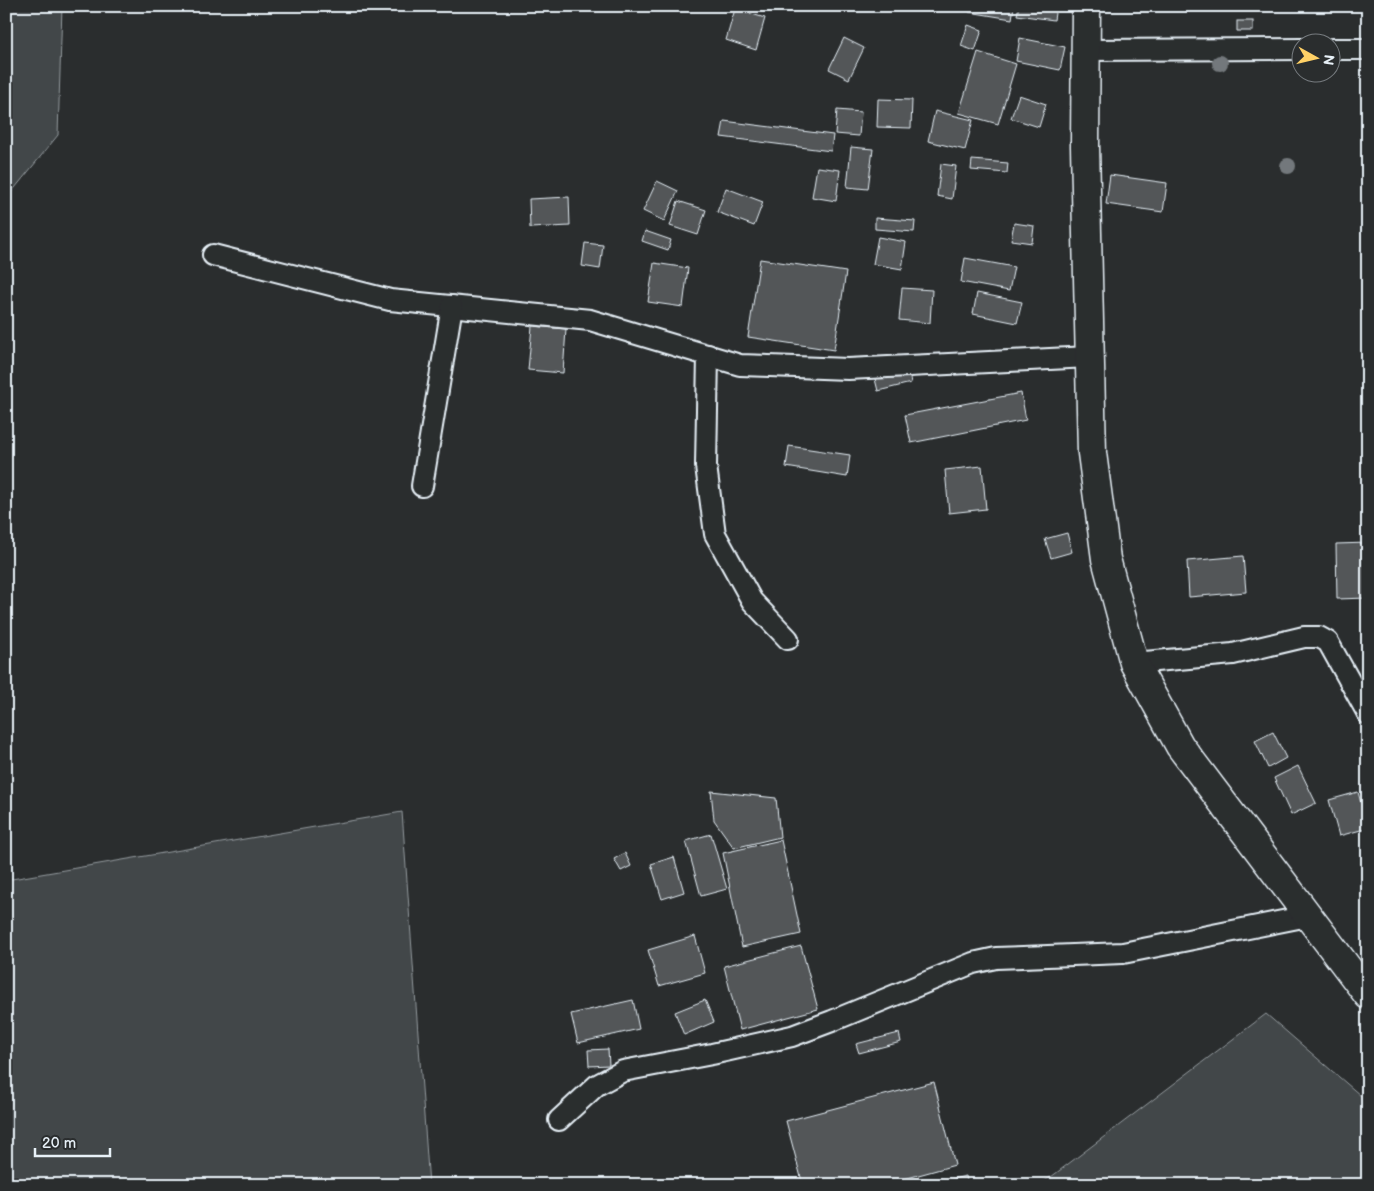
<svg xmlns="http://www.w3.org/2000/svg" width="1374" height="1191" font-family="'Balsamiq Sans',sans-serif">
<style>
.green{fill:#424648;stroke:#959ca0}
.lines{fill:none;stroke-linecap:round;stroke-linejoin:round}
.stream{stroke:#989fa3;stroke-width:8}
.building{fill:#535759;stroke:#e8f1f8}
.minor-casing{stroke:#e8f1f8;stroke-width:24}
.secondary-casing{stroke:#e8f1f8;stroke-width:31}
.minor{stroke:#2a2d2e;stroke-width:20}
.secondary{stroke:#2a2d2e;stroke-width:28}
.tree{fill:#73787b}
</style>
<rect width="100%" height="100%" fill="#2a2d2e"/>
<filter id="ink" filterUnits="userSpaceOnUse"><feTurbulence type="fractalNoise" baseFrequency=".02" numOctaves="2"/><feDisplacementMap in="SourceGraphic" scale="10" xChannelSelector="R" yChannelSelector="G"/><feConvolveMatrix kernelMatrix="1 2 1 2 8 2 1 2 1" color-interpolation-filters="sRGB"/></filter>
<g filter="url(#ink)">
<g class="green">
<polygon points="6,6 62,6 58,135 6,199"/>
<polygon points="402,812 429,1185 6,1185 6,880"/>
<polygon points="1266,1014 1368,1102 1368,1185 1037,1185 1051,1177"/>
</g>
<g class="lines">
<polyline class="stream" points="6,10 7,6"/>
</g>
<g class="building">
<polygon points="969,6 1014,6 1012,19 969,12"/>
<polygon points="1019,6 1056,6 1054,20 1017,15"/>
<polygon points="735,9 765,18 756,50 726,40"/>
<rect x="1237" y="21" width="16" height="10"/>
<polygon points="968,25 982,30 975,51 961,46"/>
<polygon points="844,38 864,48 849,79 829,69"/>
<polygon points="1020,38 1065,47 1060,70 1016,61"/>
<polygon points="978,52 1016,64 998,124 959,113"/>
<polygon points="1019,95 1046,104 1039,127 1011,118"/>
<polygon points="878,99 912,100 911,128 877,127"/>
<polygon points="837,110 861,112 859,136 835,134"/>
<polygon points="935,111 973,120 965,150 928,141"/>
<polygon points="724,121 833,135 831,151 721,137"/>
<polygon points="851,147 873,149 868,189 847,187"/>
<polygon points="972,160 1008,163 1007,173 971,170"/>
<polygon points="941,164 956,166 952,199 937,196"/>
<polygon points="817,167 840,170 836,201 812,197"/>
<polygon points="1110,175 1167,183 1163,212 1106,204"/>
<polygon points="657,181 678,191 664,221 643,211"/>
<polygon points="726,188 763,202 754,226 717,212"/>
<polygon points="569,197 570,226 530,228 529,199"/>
<polygon points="678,201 706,210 698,235 670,226"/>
<polygon points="875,218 915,221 914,232 875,229"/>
<polygon points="1014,223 1034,226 1032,243 1011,240"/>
<polygon points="645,231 671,240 668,250 642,241"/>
<polygon points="878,237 906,242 902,269 873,264"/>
<polygon points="585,243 603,245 600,269 582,266"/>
<polygon points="965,258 1014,267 1009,291 961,282"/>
<polygon points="760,259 846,272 834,350 748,337"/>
<polygon points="654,263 688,268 683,307 648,302"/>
<polygon points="902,288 932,290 930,323 899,320"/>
<polygon points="977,293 1022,302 1017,323 973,314"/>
<polygon points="532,326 566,329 563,373 528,370"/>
<polygon points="906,359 911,383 878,391 872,367"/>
<polygon points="1021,393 1026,420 911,443 905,415"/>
<polygon points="789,446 850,455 847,477 786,467"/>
<polygon points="982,466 986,509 949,513 945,470"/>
<polygon points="1067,533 1072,552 1051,558 1045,539"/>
<polygon points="1368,543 1368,598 1337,599 1336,544"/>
<polygon points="1243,556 1246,592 1189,597 1187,561"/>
<polygon points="1273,732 1286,758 1268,768 1255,741"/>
<polygon points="1298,766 1316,803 1291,815 1274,778"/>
<polygon points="711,791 776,798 780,837 734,848 714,820"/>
<polygon points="1358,792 1368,828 1339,836 1329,800"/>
<polygon points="711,834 727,889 701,896 686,841"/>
<polygon points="781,840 801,934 742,947 723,853"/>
<polygon points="625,853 631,866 621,871 614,859"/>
<polygon points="674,857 684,892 662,899 651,864"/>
<polygon points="695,936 705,973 659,986 648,950"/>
<polygon points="801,946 818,1009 740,1030 724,966"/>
<polygon points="633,1000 639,1029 578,1043 571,1014"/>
<polygon points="705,1000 714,1022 684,1035 675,1012"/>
<polygon points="899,1033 901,1042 859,1053 856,1044"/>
<polygon points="608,1049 609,1065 589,1066 588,1050"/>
<polygon points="934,1082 955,1165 882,1185 803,1185 786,1121"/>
<polygon points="966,1176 968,1185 926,1185"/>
</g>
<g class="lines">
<defs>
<g id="minor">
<polyline points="1332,49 1368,49"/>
<polyline points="1085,50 1302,49"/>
<polyline points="213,255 390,300 590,320 740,365 848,369 1089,357"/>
<polyline points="708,355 706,466 715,534 752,601 788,639"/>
<polyline points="422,486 452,306"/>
<polyline points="1134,663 1233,654 1304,637 1319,637 1328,642 1368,714"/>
<polyline points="559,1120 597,1085 623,1071 712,1054 792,1036 832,1021 973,963 996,958 1123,953 1308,916"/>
</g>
<polyline id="secondary" points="1086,6 1085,146 1092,453 1106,559 1134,663 1180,746 1368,995"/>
</defs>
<use href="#minor" class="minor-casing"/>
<use href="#secondary" class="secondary-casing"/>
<use href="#minor" class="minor"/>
<use href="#secondary" class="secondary"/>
</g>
<g class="tree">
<circle cx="1220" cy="63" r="8"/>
<circle cx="1288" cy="166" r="8"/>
</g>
</g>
<rect width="1374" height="1191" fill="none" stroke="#2a2d2e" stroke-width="25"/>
<rect x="12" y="12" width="1349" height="1166" fill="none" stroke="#e8f1f8" stroke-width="2" filter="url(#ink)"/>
<g transform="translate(1316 58) rotate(98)"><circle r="24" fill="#2a2d2e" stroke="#767b7f"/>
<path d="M0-4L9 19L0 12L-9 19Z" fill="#ffd166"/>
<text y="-8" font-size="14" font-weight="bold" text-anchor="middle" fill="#e8f1f8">N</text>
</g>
<path d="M35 1148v8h75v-8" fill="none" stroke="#e8f1f8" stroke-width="2.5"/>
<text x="42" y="1148" font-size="15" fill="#e8f1f8" stroke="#2a2d2e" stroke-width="4" paint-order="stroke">20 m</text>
</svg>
